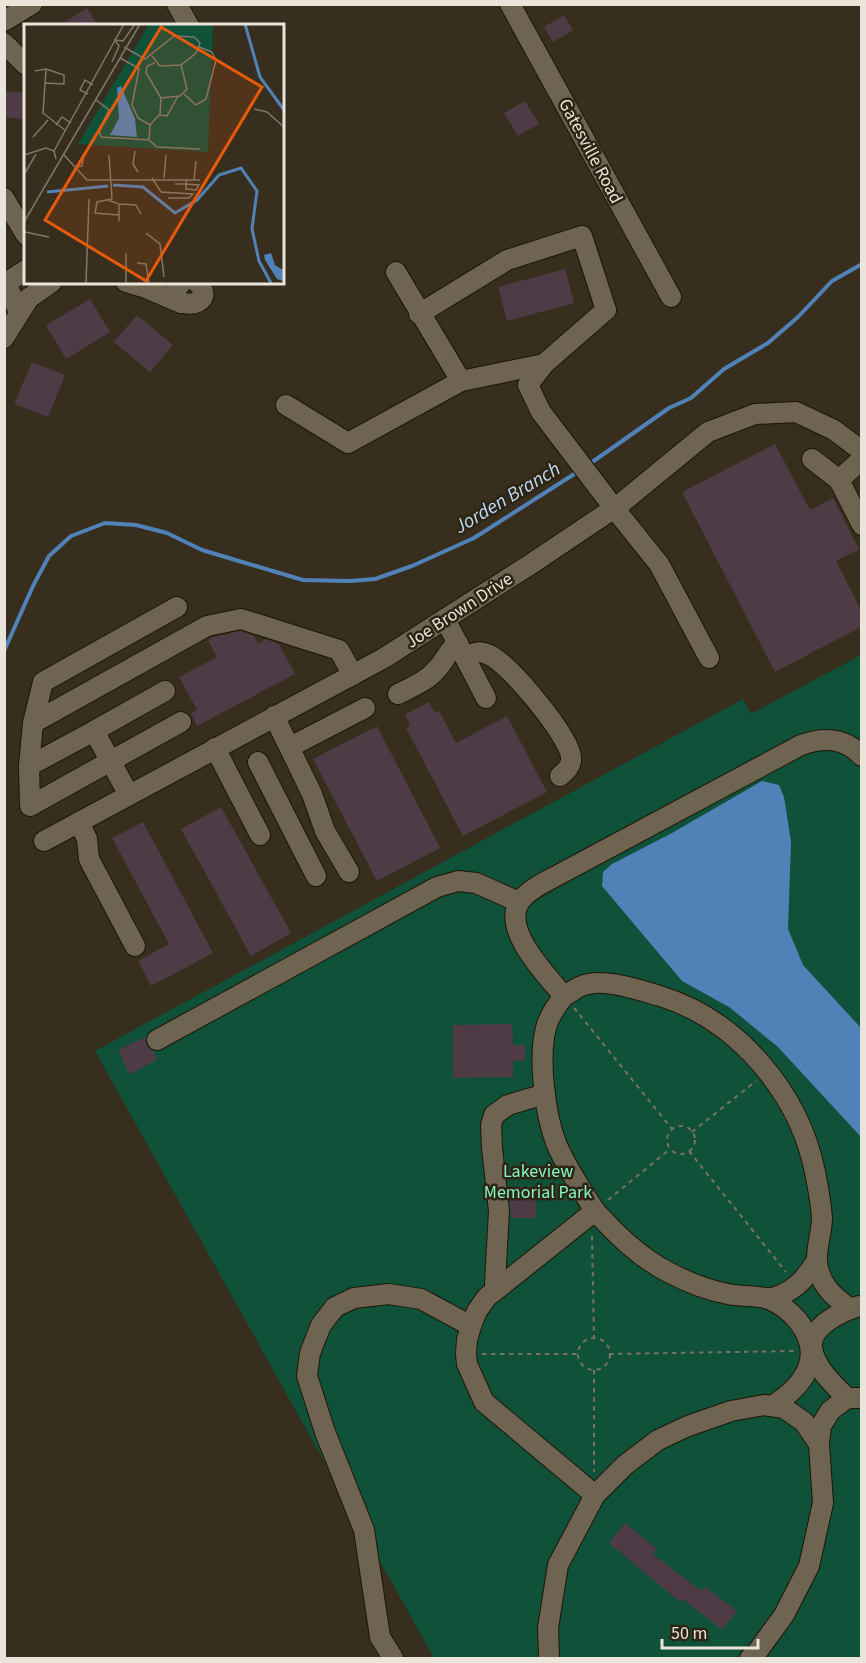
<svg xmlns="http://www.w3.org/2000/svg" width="866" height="1663" font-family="'Source Sans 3',sans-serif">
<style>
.green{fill:#10513a}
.water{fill:#5182b7}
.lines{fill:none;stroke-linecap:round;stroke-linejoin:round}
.stream{stroke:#5182b7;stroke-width:4}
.building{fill:#4f3b45}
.minor-casing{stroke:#1e1606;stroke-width:22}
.path{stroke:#797162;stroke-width:2;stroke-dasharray:4.5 4.5;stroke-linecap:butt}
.minor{stroke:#6e6451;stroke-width:20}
.labels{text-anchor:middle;stroke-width:5;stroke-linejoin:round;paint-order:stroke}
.street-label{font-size:18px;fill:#eae4da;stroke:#2d2413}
.park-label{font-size:18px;fill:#82f6c6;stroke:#2d2413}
.water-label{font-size:20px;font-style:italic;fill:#bed9f7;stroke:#2d2413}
.inset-river{fill:none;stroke:#5182b7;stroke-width:3}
.inset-road{fill:none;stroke:#7f7769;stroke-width:1.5}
.view{fill:#e8590c;fill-opacity:0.15;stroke:#e8590c;stroke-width:3}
.inset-edge{fill:none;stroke:#eae4da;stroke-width:3}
</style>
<rect width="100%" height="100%" fill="#372e1d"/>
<polygon class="green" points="861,655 861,1658 434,1658 95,1051 743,699 751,714"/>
<polygon class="water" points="762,781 779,785 784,797 791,842 788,929 803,965 861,1028 861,1137 778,1047 729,1007 682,981 602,886 603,872 612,864 672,833"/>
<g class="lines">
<g class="stream">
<polyline points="588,465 669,408 691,398 724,369 768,343 798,317 832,281 862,264"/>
<polyline points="4,651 33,586 49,556 71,536 105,523 136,525 167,533 202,550 303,580 350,581 375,579 412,566 474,538 579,471"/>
</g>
</g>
<g class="building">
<polygon points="87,8 98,26 59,26"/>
<polygon points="564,15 573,30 553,42 544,27"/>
<polygon points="4,91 26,93 23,119 4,117"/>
<polygon points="525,101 539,124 518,136 504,113"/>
<polygon points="565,269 574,303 507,321 498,287"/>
<polygon points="90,299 110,332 66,359 46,325"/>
<polygon points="137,315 173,345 150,372 114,342"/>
<polygon points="32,362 65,375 48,417 14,404"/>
<polygon points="775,444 810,510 833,498 859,549 836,561 861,610 861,627 775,672 682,492"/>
<polygon points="240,631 254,636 258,644 266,639 279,644 295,674 197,726 191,713 197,710 179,677 217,657 208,640 214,637"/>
<polygon points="429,702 435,713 439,711 456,743 507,716 547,792 463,836 406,728 410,726 405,715"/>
<polygon points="377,726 440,848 377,881 313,759"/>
<polygon points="221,807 291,933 251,956 181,829"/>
<polygon points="143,822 213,953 151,986 138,961 169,944 112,838"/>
<polygon points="512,1024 513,1045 525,1045 525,1060 513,1061 513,1077 453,1078 453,1025"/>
<polygon points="146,1037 146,1045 153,1051 157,1060 129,1074 118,1050"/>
<polygon points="509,1187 536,1187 536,1218 511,1218"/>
<polygon points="625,1523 657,1549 653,1554 701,1591 705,1587 737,1611 722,1630 683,1599 680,1602 609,1543"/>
</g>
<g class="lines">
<defs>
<g id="minor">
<polyline points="177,4 189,26"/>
<polyline points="510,4 671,297"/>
<polyline points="4,21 32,4"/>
<polyline points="4,43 26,65"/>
<polyline points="4,198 26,235"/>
<polyline points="396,272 461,381 544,364"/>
<polyline points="126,282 146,288 181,303"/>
<path d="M182,282C154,311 224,311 197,282"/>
<polyline points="19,312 6,283 26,270"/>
<polyline points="419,314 507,260 582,236 606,310 544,364 528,385 541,412 614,508 659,564 709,658"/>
<polyline points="4,338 29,298 52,282"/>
<polyline points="286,405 348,443 461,381"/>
<polyline points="812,459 839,480"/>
<polyline points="862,459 839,480 862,525"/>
<polyline points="177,607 43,682 33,723 207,626 241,619 339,650 353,675"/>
<polyline points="445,619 486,698"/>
<path d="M465,657C473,654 478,650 487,654C508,661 569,736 571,757C572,766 566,771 560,776"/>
<path d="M398,694C412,687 427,681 437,669C445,661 448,650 458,643"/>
<polyline points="274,716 312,794 325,831 349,872"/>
<polyline points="94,731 165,691"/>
<polyline points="290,747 365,708"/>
<polyline points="215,748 260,835"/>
<polyline points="258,762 316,876"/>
<polyline points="29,766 33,723"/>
<polyline points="129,795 94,731 29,766 30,806 181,722"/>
<polyline points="79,822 87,839 89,859 135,946"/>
<polyline points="44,841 384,658 531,564 619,505 708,432 755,414 796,412 834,430 862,451"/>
<path d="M564,996C570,993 577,987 584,985C605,978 639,990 660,996C738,1020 799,1093 815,1172C818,1187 821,1203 822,1218C822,1231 817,1245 817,1258C817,1282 833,1297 851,1309"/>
<polyline points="157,1040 437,887 458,881 476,883 519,902"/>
<path d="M595,1211C617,1235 639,1257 668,1272C687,1282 707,1290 728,1294C741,1297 757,1295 769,1299C780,1304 791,1312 798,1321C826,1356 804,1386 772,1406"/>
<polyline points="496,1290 495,1283 499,1211 492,1148 491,1125 494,1115 508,1105 545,1094"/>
<path d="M768,1299C792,1294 805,1280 817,1260"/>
<path d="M847,1398C834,1385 815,1368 812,1348C809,1326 843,1311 859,1306"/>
<path d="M595,1495L484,1402L467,1364L466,1354L467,1340L471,1326L477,1311L487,1297L595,1211C581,1189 566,1167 556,1143C545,1114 538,1058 546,1028C549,1016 556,1006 564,996C547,976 499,927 521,900C531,888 547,881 560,874L801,745C823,737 844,737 862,756"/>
<polyline points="393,1658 380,1637 364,1530 325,1432 307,1376 310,1353 321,1325 335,1307 354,1298 389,1294 421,1299 471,1326"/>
<polyline points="549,1658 548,1628 558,1565 595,1495 625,1465 658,1440 688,1426 731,1411 764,1405 784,1408 804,1422 819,1444"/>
<polyline points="750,1658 755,1655 784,1615 809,1566 823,1503 819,1444 821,1426 830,1411 847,1398 862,1398"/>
</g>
</defs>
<use href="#minor" class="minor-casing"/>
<g class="path">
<polyline points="574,1008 672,1129"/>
<circle cx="681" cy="1140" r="14"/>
<polyline points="692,1132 756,1081"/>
<polyline points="689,1151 786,1272"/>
<polyline points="608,1200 670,1149"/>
<polyline points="592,1236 594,1338"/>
<circle cx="594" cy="1354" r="16"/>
<polyline points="482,1354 578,1354"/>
<polyline points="609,1354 795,1351"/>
<polyline points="594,1370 594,1472"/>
</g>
<use href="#minor" class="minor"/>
</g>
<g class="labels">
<g class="street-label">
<text transform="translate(591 151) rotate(62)" y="6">Gatesville Road</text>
<text transform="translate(459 610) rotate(-33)" y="6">Joe Brown Drive</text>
</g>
<g class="park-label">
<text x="538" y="1177">Lakeview<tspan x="538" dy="21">Memorial Park</tspan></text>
</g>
<g class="water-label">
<text transform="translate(507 497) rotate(-31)" y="7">Jorden Branch</text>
</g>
</g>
<g transform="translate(24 24)">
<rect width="260" height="260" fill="#372e1d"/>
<path d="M125,0H189L184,128L54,120Z" fill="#10513a"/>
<path d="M97,62L111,95L113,113L86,111L95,94L93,64ZM247,229L251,241L259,246V257L253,255L241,236L240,231Z" fill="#5182b7"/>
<path class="inset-river" d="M221,0L236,53L260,86M89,161L119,163L151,189L173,176L195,151L217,144L233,167L228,205L235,237L247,259M23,168L84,162"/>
<path class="inset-road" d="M100,23L121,35L150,12L170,13L176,19L172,29L157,41L136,42L128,32M96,34L116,45M88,38L95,22L91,16L99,17L111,0M131,39L123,42L122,49L137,74M22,45L19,89L42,107M115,45L108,81L114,94L126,101M11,47L22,45L40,51V60L21,59M64,70L56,66L61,56L69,61M160,70L172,81L182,75L192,36L188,28L175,23M72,76L85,86L75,106L77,113L125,116L126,101L136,90L137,74L156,72L163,65L157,41M230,85L243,88L260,103M135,91L143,92L154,72M32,101L38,93L47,99M9,113L24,96M125,116L133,123L176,125M111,127L109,140L114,148M0,131L22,124L30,127M40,131L63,156H176M85,131L88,175L73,178L71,189L95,191M32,135L30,127L100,0M53,143L58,142L60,129M1,149L12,130M128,154L137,168L169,170L165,174H144M140,154L142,131M170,156L172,137M151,160H162L175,161L172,166L162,165V160L163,155M84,176L95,180V197M95,180L112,181L117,190M0,198L116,0M1,208L25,213M122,209L136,220L140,253M113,239L122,240L125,259M62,259L65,175M102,259V229"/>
<path class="view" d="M137,3L238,63L122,257L21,196Z"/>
<rect width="260" height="260" class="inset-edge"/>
</g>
<rect width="866" height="1663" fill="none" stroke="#eae4da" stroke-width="12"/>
<path d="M662 1639v9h96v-9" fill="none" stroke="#eae4da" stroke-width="3"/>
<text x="671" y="1639" font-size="18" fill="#eae4da" stroke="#2d2413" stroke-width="4.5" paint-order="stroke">50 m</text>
</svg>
